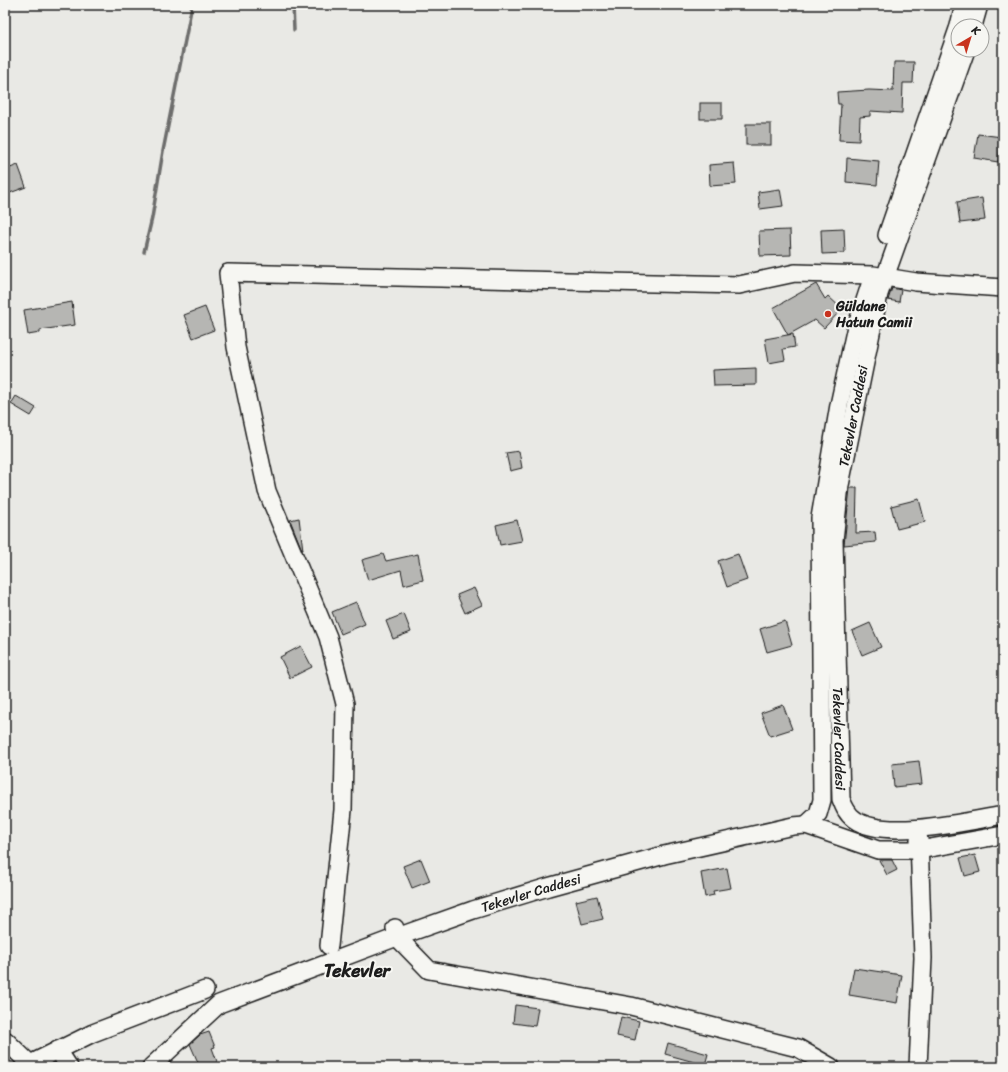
<svg xmlns="http://www.w3.org/2000/svg" width="1008" height="1072" font-family="Sriracha,sans-serif">
<style>
.lines{fill:none;stroke-linecap:round;stroke-linejoin:round}
.stream{stroke:#6d6d6c;stroke-width:3.5}
.building{fill:#b6b6b3;stroke:#1c1c1c}
.minor-casing{stroke:#1c1c1c;stroke-width:20}
.minor{stroke:#f6f6f2;stroke-width:17}
.poi-dot{fill:#c8321e;stroke:#f6f6f2;stroke-width:1.5}
.labels{text-anchor:middle;stroke-width:4;stroke-linejoin:round;paint-order:stroke}
.poi-label{font-size:14px;font-weight:bold;fill:#1c1c1c;stroke:#f6f6f2;text-anchor:start}
.street-label{font-size:14px;fill:#1c1c1c;stroke:#f6f6f2}
.district-label{font-size:18px;font-weight:bold;fill:#1c1c1c;stroke:#f6f6f2}
</style>
<rect width="100%" height="100%" fill="#e9e9e5"/>
<filter id="ink" filterUnits="userSpaceOnUse"><feTurbulence type="fractalNoise" baseFrequency=".025" numOctaves="2"/><feDisplacementMap in="SourceGraphic" scale="8" xChannelSelector="R" yChannelSelector="G"/><feConvolveMatrix kernelMatrix="1 2 1 2 8 2 1 2 1" color-interpolation-filters="sRGB"/></filter>
<g filter="url(#ink)">
<g class="lines">
<g class="stream">
<polyline points="293,5 294,30"/>
<polyline points="144,252 152,218 163,151 192,5"/>
</g>
</g>
<g class="building">
<polygon points="894,62 914,62 913,83 903,83 902,113 870,111 870,116 860,117 859,141 839,140 841,104 838,104 837,92 869,90 893,91"/>
<rect x="700" y="103" width="22" height="16"/>
<rect x="746" y="124" width="25" height="21"/>
<polygon points="978,134 1002,137 998,162 974,158"/>
<polygon points="847,158 879,161 877,185 846,182"/>
<polygon points="734,163 736,184 710,186 709,165"/>
<polygon points="18,165 26,187 7,194 5,188 5,170"/>
<polygon points="780,189 783,206 760,209 758,192"/>
<polygon points="982,198 985,220 960,223 957,202"/>
<polygon points="844,229 845,253 822,254 821,230"/>
<polygon points="790,230 791,255 760,256 759,231"/>
<polygon points="816,284 825,299 828,296 842,309 824,328 815,320 788,335 773,308"/>
<polygon points="892,288 901,290 899,302 888,300"/>
<polygon points="72,302 75,325 40,330 40,333 28,335 24,310"/>
<polygon points="205,307 214,330 193,338 184,315"/>
<polygon points="793,334 795,347 783,349 785,360 769,363 765,339"/>
<polygon points="756,368 756,385 714,386 713,370"/>
<polygon points="16,396 36,408 31,416 11,404"/>
<polygon points="519,451 522,468 510,471 506,453"/>
<polygon points="850,488 857,488 856,533 875,532 876,542 844,545"/>
<polygon points="919,499 925,522 897,529 891,506"/>
<polygon points="299,518 303,550 302,550 290,520"/>
<polygon points="517,520 522,541 500,545 496,525"/>
<polygon points="383,554 386,561 418,554 423,580 404,585 401,570 368,580 362,560"/>
<polygon points="738,554 747,580 727,587 718,561"/>
<polygon points="474,588 482,605 465,613 457,595"/>
<polygon points="356,602 365,624 341,634 332,612"/>
<polygon points="404,614 411,632 393,639 386,621"/>
<polygon points="785,621 792,645 767,652 760,629"/>
<polygon points="870,623 881,647 862,655 852,631"/>
<polygon points="301,646 312,667 290,678 280,657"/>
<polygon points="783,705 792,729 770,736 761,713"/>
<polygon points="919,761 922,784 894,787 892,764"/>
<polygon points="975,855 980,872 965,876 960,858"/>
<polygon points="421,859 430,881 412,888 403,866"/>
<polygon points="879,860 892,860 897,870 887,875"/>
<polygon points="727,868 731,888 713,891 714,895 705,897 701,873"/>
<polygon points="597,896 603,919 582,924 576,901"/>
<polygon points="854,968 902,975 897,1003 849,995"/>
<polygon points="515,1005 538,1008 535,1026 513,1023"/>
<polygon points="621,1017 639,1021 635,1040 617,1036"/>
<polygon points="209,1032 215,1047 212,1048 219,1067 200,1067 190,1044 200,1035"/>
<polygon points="668,1043 708,1054 705,1065 665,1054"/>
</g>
<g class="lines">
<defs>
<g id="minor">
<polyline points="959,26 964,5"/>
<polyline points="973,26 979,5"/>
<path id="s1" d="M966,50L879,294L840,485L834,540L841,799C844,807 847,814 854,819C883,841 969,821 1003,815"/>
<polyline points="887,235 958,29"/>
<polyline points="806,825 818,814 822,800 820,518 839,405 855,331 872,279"/>
<polyline points="395,928 397,937 429,970 631,1006 798,1048 831,1067"/>
<polyline points="329,946 343,810 345,704 328,637 267,491 236,347 228,273 739,285 795,273 873,275 916,282 1003,288"/>
<polyline points="5,1040 30,1064"/>
<polyline points="58,1050 69,1067"/>
<polyline points="24,1067 93,1033 205,990"/>
<path id="s2" d="M151,1067L219,1004L397,937L473,910L548,887L664,855L793,826L806,825L878,850H919L1003,835"/>
<polyline points="918,1067 923,958 919,839"/>
</g>
</defs>
<use href="#minor" class="minor-casing"/>
<use href="#minor" class="minor"/>
</g>
</g>
<circle class="poi-dot" cx="828" cy="314" r="4"/>
<g class="labels">
<g class="poi-label">
<text x="836" y="311">Güldane<tspan x="836" dy="16">Hatun Camii</tspan></text>
</g>
<g class="street-label">
<text transform="translate(853 416) rotate(-79)" y="5">Tekevler Caddesi</text>
<text dy="5" stroke="none"><textPath href="#s1" startOffset="708">Tekevler Caddesi</textPath></text>
<text dy="5" stroke="none"><textPath href="#s2" startOffset="424">Tekevler Caddesi</textPath></text>
</g>
<g class="district-label">
<text x="357" y="977">Tekevler</text>
</g>
</g>
<rect width="1008" height="1072" fill="none" stroke="#f6f6f2" stroke-width="20"/>
<rect x="10" y="10" width="988" height="1052" fill="none" stroke="#1c1c1c" stroke-width="1.5" filter="url(#ink)"/>
<g transform="translate(970 38) rotate(38)"><circle r="19" fill="#f6f6f2" stroke="#9f9f9c"/>
<path d="M0-3L7 15L0 10L-7 15Z" fill="#c8321e"/>
<text y="-6" font-size="11" font-weight="bold" text-anchor="middle" fill="#1c1c1c">K</text>
</g>
</svg>
